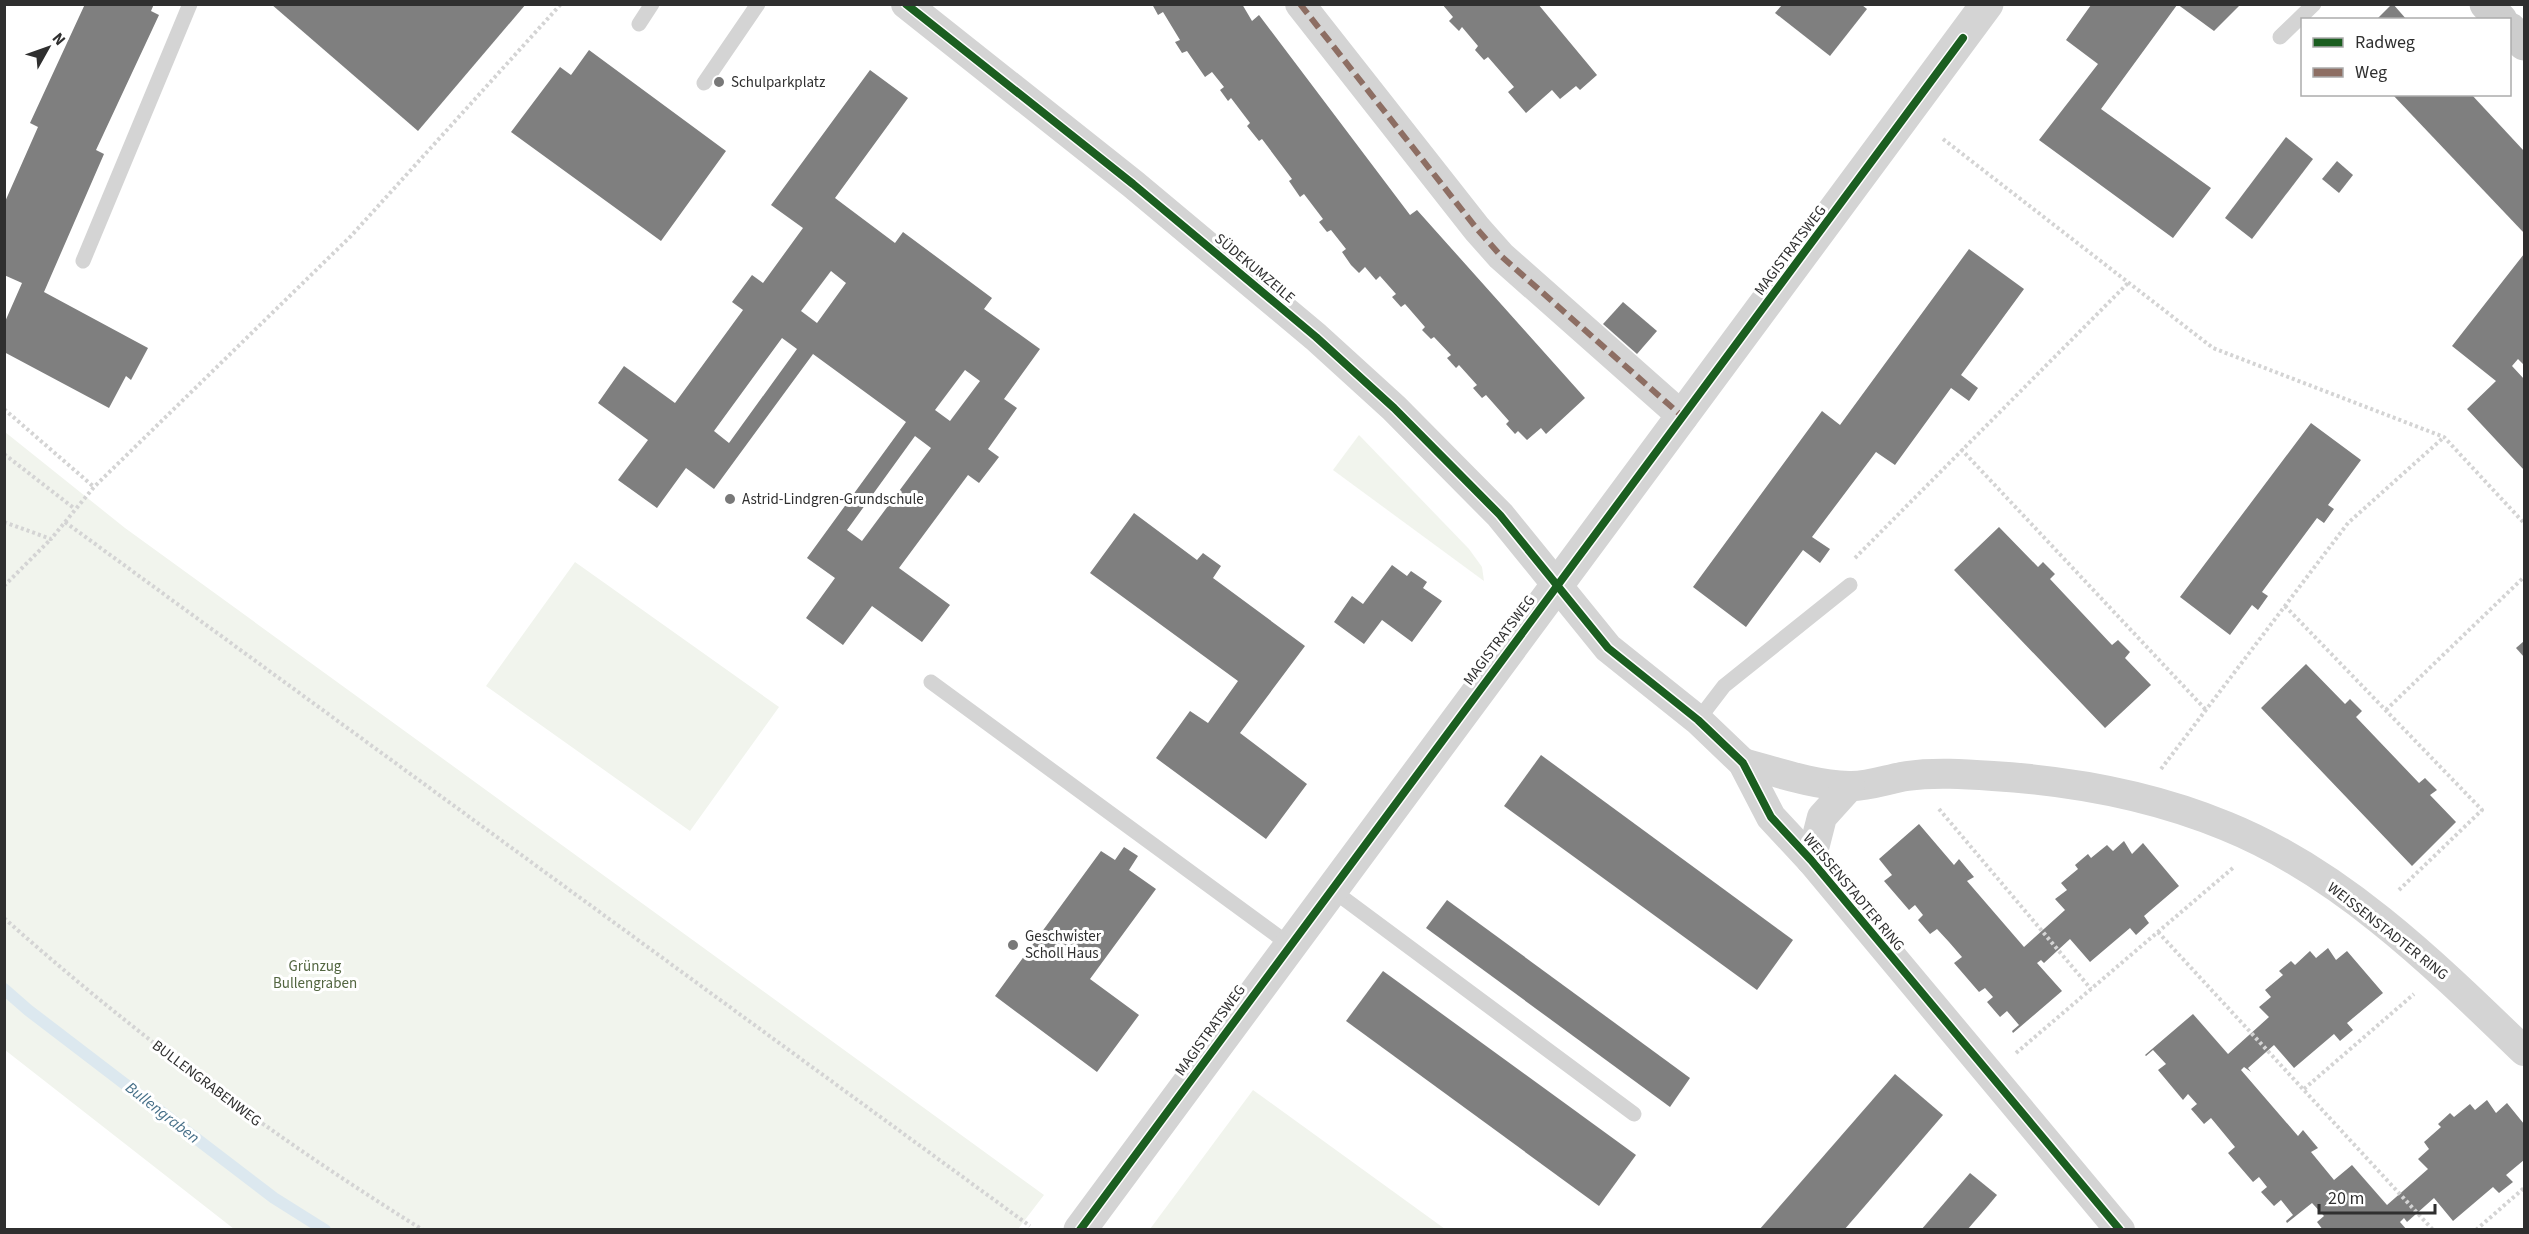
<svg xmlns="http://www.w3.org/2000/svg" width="2529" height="1234" font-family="'Source Sans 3',sans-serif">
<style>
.green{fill:#f1f4ed}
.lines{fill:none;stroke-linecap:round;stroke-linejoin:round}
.stream{stroke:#dce8ef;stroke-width:12}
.building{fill:#7f7f7f;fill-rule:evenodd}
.path{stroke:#d4d4d4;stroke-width:4;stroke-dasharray:3 3;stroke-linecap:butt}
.service{stroke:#d4d4d4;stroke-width:15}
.minor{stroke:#d4d4d4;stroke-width:30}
.tertiary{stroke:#d4d4d4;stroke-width:33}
.secondary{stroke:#cdcdcd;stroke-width:33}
.quiet{stroke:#8d6e63;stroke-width:6;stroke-dasharray:12 6;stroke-linecap:butt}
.cycleway-casing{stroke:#fff;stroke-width:11}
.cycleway{stroke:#1b5e20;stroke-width:8}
.poi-dot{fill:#787878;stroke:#fff;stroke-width:2}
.labels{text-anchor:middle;stroke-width:6;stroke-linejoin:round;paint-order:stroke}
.poi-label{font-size:15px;fill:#2f2f2f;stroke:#fff;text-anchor:start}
.street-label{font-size:15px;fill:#2f2f2f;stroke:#fff}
.park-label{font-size:15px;fill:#536641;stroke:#fff}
.water-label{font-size:16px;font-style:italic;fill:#466f88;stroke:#fff}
</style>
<rect width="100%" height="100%" fill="#fff"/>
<g class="green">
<polygon points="5,432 125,528 1044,1195 1018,1229 234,1229 5,1050"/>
<polygon points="1359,435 1469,549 1482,567 1484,581 1333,470"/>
<polygon points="575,562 779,707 690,831 486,686"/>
<polygon points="1253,1090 1445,1229 1150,1229"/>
</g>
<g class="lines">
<polyline class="stream" points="4,989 28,1010 274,1198 325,1230"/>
</g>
<g class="building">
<polygon points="85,4 154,4 151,11 159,15 96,150 104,154 44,292 148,348 131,380 126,376 109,408 4,352 4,324 22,283 4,275 4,204 38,127 30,123"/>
<polygon points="271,4 526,4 418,131"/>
<polygon points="1152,4 1242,4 1252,21 1259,15 1410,215 1417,210 1585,398 1546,434 1541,428 1527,440 1518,431 1515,434 1506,424 1509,421 1486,395 1482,398 1473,388 1477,385 1459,365 1456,368 1447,358 1451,355 1434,337 1431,339 1422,330 1425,327 1405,304 1401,307 1392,297 1396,294 1380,276 1376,280 1365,267 1359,273 1351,265 1342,252 1346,249 1331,230 1327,232 1319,222 1323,219 1304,194 1300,197 1289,181 1292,179 1262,139 1259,141 1247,126 1250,123 1231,98 1228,101 1220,90 1224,87 1212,72 1205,77 1187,51 1182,53 1175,42 1180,40 1163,12 1158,15"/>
<polygon points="1442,4 1538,4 1597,75 1580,90 1576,86 1560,99 1552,90 1526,113 1508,92 1514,87 1488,57 1484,60 1475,50 1478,46 1462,27 1459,31 1449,21 1453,17"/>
<polygon points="2177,4 2241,4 2214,31"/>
<polygon points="2393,4 2407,20 2376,20 2392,4"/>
<polygon points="1782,5 1862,5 1867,9 1830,56 1775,13"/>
<polygon points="2091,5 2177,5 2101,109 2211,188 2173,238 2039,140 2098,64 2066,40"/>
<polygon points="589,50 726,151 661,241 511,132 560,67 571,75"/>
<path d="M870,70L908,98L835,198L895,243L903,232L992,298L984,309L1040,349L1004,399L1017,408L988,449L999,457L979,483L968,475L899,568L950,605L922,642L872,606L843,645L806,618L835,578L807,558L906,422L813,354L714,489L686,468L657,508L618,480L648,440L598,403L624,366L675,403L743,310L732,302L752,275L763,283L803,228L771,205ZM831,271L846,283L817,323L801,311ZM782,338L797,349L729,443L714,431ZM965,370L980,381L950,421L935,410ZM915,436L931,448L862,541L847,530Z"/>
<polygon points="2392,94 2471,94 2524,151 2524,233"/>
<polygon points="2286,137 2313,159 2252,239 2225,218"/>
<polygon points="2337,161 2353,175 2339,193 2322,179"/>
<polygon points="1969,249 2024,289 1961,375 1978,388 1969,401 1951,388 1895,465 1876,452 1812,537 1830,549 1820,563 1803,550 1746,627 1693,587 1822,411 1840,425"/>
<polygon points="2524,254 2524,365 2518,359 2512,366 2524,379 2524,470 2467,409 2496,381 2452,346"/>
<polygon points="1623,302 1657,331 1637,354 1603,324"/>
<polygon points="2311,423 2361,460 2328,505 2334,509 2324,523 2317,518 2262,592 2268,596 2258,610 2252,605 2230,635 2180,597"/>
<polygon points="1134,513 1197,560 1203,553 1221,566 1213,578 1305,646 1240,733 1307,784 1266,839 1156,758 1190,711 1208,723 1238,681 1090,573"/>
<polygon points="1999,527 2038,567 2043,562 2055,574 2050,579 2112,645 2118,640 2130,652 2125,658 2151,685 2105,728 1954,570"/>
<polygon points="1392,565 1407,576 1411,571 1427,582 1423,588 1442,601 1412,642 1382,620 1364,644 1334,622 1352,596 1363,604"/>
<polygon points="2524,641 2524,657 2516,648"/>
<polygon points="2306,664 2345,704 2350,699 2362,711 2356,717 2419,783 2425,778 2437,790 2430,795 2456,822 2412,866 2261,708"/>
<polygon points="1541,755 1793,940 1757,990 1504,806"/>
<polygon points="1919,824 1954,865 1959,859 1974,877 1967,881 2024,947 2065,910 2055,899 2067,890 2061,883 2078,869 2075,865 2088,854 2091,858 2107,845 2113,851 2124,841 2132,854 2143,843 2179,886 2144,916 2149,923 2136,935 2130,928 2090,962 2070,939 2044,963 2041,960 2037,963 2062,991 2013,1033 2012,1031 2019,1025 2007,1011 2000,1017 1987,1002 1993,997 1985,988 1979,992 1954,963 1962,957 1949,942 1937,929 1930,934 1918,920 1923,915 1915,905 1909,910 1884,881 1892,875 1879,859"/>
<polygon points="1124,847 1138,856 1129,870 1156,889 1090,979 1139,1015 1097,1072 995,996 1101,851 1115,860"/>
<polygon points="1447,900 1690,1078 1670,1107 1426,928"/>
<polygon points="2328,948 2336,960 2347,951 2383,993 2347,1023 2353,1030 2340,1041 2334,1034 2294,1068 2274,1045 2248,1068 2251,1072 2244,1067 2241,1070 2298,1136 2303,1130 2318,1148 2311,1152 2334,1180 2352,1165 2387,1205 2428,1169 2418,1159 2429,1149 2424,1142 2441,1127 2438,1124 2450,1113 2454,1117 2470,1104 2475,1110 2487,1100 2496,1113 2507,1103 2524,1124 2524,1160 2506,1175 2513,1182 2499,1193 2493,1187 2453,1221 2434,1198 2407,1222 2404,1218 2400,1222 2407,1230 2323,1230 2317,1222 2324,1216 2312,1203 2287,1223 2286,1221 2293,1215 2281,1200 2274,1206 2261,1192 2267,1187 2259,1177 2253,1182 2228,1153 2235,1147 2211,1118 2204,1124 2191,1109 2197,1104 2188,1094 2183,1100 2158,1070 2166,1064 2153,1050 2146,1056 2145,1055 2193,1014 2228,1054 2269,1017 2259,1007 2271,997 2265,990 2283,975 2279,971 2291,961 2295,965 2310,951 2316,958"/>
<polygon points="1383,971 1636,1155 1599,1206 1346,1021"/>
<polygon points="1895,1074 1943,1115 1864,1207 1844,1230 1759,1230"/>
<polygon points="1970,1173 1997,1195 1987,1207 1967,1230 1921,1230"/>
</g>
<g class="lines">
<g class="path">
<polyline points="1943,139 2213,348 2444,437 2524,523"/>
<polyline points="4,409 94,487"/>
<polyline points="1961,449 2206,710"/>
<polyline points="4,454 75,509"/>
<polyline points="4,522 51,539 94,487 351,236 561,4"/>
<polyline points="65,522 1030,1226"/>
<polyline points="1855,558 2129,282"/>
<polyline points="4,586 51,539"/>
<polyline points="2285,606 2482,810 2399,890"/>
<polyline points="2386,710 2524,577"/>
<polyline points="2161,769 2348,523 2444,437"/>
<polyline points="1939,809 2091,989"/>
<path d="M4,918C135,1035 275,1138 423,1230"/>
<polyline points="2158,932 2433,1230"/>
<polyline points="2016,1053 2234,867"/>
<polyline points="2304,1089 2414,994"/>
<polyline points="2476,1230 2524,1188"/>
</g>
<g class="service">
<polyline points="639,24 652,4"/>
<polyline points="2280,37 2314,4"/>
<polyline points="704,83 758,4"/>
<polyline points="83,261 190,4"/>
<polyline points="931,682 1290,945"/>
<polyline points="1698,720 1724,686 1850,585"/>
<polyline points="1331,889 1634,1114"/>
</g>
<g class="minor">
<polyline points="906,4 1133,184 1316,337 1394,408 1500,515 1608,648 1698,720 1743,763 1771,817 1811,860 2120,1230"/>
<polyline points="1300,4 1477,229 1501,256 1683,417"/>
<path d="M1743,763C1777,772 1813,785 1849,786C1867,787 1888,779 1907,776C1934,772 1965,774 1993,776C2073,781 2151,795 2226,826C2342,873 2436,966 2524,1051"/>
<polyline points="1811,860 1822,817 1850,786"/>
</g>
<polyline class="tertiary" points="1080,1230 1987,4"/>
<g class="secondary">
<polyline points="2486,4 2501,20"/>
<polyline points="2510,29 2524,44"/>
</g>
<polyline class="quiet" points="1300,4 1477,229 1501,256 1683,417"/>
<defs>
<g id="cycleway">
<polyline points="906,4 1133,184 1316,337 1394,408 1500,515 1608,648 1698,720 1743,763 1771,817 1811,860 2120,1230"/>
<polyline points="1080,1230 1963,38"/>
</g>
</defs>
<use href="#cycleway" class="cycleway-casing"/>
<use href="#cycleway" class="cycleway"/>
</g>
<g class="poi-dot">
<circle cx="719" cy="82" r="6"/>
<circle cx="730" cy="499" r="6"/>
<circle cx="1013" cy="945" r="6"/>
</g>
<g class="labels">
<g class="poi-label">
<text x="731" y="87">Schulparkplatz</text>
<text x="742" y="504">Astrid-Lindgren-Grundschule</text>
<text x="1025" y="941">Geschwister<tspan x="1025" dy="17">Scholl Haus</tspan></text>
</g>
<g class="street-label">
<text transform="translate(1790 250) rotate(-53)" y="5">MAGISTRATSWEG</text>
<text transform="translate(1255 268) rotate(40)" y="5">SÜDEKUMZEILE</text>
<text transform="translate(1499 640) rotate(-53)" y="5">MAGISTRATSWEG</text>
<text transform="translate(1854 892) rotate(50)" y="5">WEISSENSTADTER RING</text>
<text transform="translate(2388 931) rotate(38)" y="5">WEISSENSTADTER RING</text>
<text transform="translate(1210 1030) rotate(-54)" y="5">MAGISTRATSWEG</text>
<text transform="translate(207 1083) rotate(37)" y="5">BULLENGRABENWEG</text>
</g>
<g class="park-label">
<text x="315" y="971">Grünzug<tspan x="315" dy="17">Bullengraben</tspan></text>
</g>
<g class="water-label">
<text transform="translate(163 1112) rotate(38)" y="6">Bullengraben</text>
</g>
</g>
<rect width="2529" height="1234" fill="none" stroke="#2f2f2f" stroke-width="12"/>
<rect x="2301" y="18" width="210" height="78" fill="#ffffff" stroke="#acacac" stroke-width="1.5"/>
<rect x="2313" y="38" width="30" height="9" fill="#1b5e20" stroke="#acacac" stroke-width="1.5"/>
<text x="2355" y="48" font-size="18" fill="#2f2f2f">Radweg</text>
<rect x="2313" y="68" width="30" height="9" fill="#8d6e63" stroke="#acacac" stroke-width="1.5"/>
<text x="2355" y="78" font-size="18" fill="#2f2f2f">Weg</text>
<g transform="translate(48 48) rotate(50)" stroke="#ffffff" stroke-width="4.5" paint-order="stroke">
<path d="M0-4.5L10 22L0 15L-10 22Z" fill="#2f2f2f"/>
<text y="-9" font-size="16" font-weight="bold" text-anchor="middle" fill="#2f2f2f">N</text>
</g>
<path d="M2319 1204v9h116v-9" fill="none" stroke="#2f2f2f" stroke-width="3"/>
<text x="2328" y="1204" font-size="18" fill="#2f2f2f" stroke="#ffffff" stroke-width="4.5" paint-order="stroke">20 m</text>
</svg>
